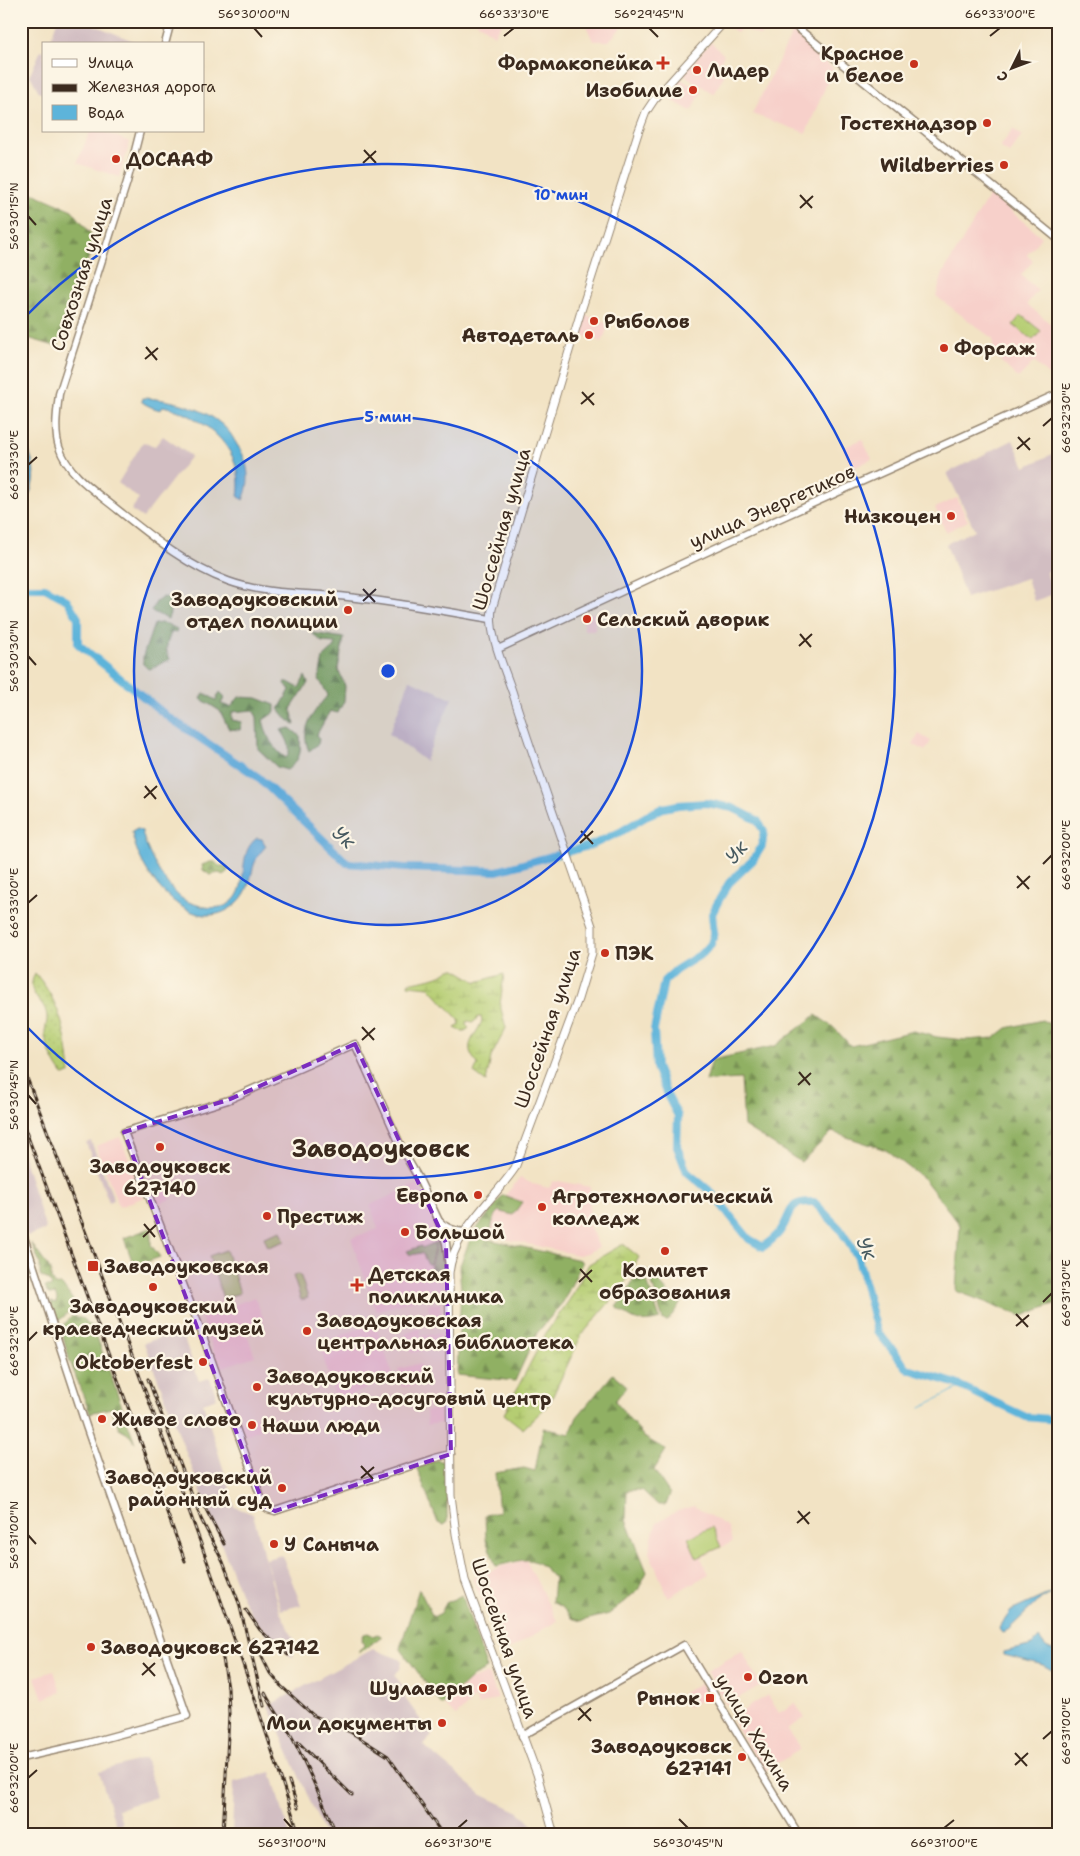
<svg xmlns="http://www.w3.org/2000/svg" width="1080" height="1856" font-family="'Shantell Sans',sans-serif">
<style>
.built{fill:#f7d0ca}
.industrial{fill:#d2bec2}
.grass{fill:url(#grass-dots);stroke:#787c48}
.forest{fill:url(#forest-firs);stroke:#666d41}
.wetland{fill:url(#wetland-marsh);stroke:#787c48}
.park{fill:#b5cd72;stroke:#787c48}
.water{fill:#5db4da;stroke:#4c6f7c}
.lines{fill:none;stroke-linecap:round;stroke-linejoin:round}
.stream{stroke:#5db4da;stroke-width:1}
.river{stroke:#5db4da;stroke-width:8}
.tertiary-casing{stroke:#968671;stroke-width:9}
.secondary-casing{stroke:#968671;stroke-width:9}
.tertiary{stroke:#fff;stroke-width:6}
.secondary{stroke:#fff;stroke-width:7}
.rail-casing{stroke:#3b2a1e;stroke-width:3}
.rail{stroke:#fcf5e5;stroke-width:1;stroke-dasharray:4;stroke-linecap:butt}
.marked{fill:#7b2cbf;fill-opacity:0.2;stroke:#7b2cbf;stroke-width:4;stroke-dasharray:10 6;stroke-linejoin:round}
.ticks{fill:none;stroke:#3b2a1e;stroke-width:2}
.ring{fill:none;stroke:#1d4ed8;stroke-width:2.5}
.poi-dot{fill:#c8321e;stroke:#fcf5e5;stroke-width:2}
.labels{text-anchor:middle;stroke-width:4.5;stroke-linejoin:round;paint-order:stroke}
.poi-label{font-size:19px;font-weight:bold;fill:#3b2a1e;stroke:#fcf5e5;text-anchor:start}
.street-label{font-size:19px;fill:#3b2a1e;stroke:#fcf5e5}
.water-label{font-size:20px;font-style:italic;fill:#475a60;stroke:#fcf5e5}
.district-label{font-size:24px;font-weight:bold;fill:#3b2a1e;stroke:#fcf5e5}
.centre{fill:#1d4ed8;stroke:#fcf5e5;stroke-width:2.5}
.ring-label{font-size:15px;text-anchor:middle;font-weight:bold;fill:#1d4ed8;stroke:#fcf5e5;stroke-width:4.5;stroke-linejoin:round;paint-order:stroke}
.neatline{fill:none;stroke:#3b2a1e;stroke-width:2}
.ticks-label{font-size:12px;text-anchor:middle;fill:#3b2a1e}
</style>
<defs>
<pattern id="grass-dots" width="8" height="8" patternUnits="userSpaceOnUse" patternTransform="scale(1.25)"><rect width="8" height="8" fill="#b5cd72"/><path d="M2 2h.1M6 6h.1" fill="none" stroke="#9db062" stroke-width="1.8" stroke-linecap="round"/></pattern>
<pattern id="forest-firs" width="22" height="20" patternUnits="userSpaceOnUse" patternTransform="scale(1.25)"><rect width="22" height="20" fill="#90b064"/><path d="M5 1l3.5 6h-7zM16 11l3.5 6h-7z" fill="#778f52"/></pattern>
<pattern id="wetland-marsh" width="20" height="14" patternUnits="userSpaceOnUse" patternTransform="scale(1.25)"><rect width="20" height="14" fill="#b5cd72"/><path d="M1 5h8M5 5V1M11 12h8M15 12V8" fill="none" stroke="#9db062"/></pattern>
</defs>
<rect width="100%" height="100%" fill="#fcf5e5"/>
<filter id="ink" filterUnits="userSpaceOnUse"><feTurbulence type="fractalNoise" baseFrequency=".02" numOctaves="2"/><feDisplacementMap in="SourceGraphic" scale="10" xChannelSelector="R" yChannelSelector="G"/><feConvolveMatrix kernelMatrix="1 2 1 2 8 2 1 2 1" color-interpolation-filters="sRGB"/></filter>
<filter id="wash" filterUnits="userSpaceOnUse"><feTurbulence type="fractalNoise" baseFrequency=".0096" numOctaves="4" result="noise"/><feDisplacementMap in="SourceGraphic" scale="20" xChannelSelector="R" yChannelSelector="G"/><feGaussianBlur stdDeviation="1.12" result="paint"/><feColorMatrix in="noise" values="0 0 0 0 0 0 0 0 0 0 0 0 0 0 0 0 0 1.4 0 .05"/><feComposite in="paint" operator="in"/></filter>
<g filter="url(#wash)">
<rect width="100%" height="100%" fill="#f2e3c4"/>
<g class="built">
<polygon points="475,21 500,21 502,23 494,35"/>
<polygon points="584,21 627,21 609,41 593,41"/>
<polygon points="732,21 768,21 760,36 742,27 737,33 728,25"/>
<polygon points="793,32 833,69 806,133 752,114"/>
<polygon points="711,42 724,55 720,62 728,68 714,94 682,74"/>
<polygon points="679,78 702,92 691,111 664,96"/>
<polygon points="1013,129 1022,136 1009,153 1000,147"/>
<polygon points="90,131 101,131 130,142 119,177 77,163"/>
<polygon points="990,194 1042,237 1027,255 1033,261 1021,275 1038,290 1027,304 1059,331 1059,365 1048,375 1034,362 1018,378 997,358 993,349 993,339 936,296 943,273"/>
<polygon points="585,315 609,324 602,342 579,334"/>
<polygon points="862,439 872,459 852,469 843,448"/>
<polygon points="957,498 968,521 946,532 935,508"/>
<rect x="584" y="613" width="11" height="17"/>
<polygon points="919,734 931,741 925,751 913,744"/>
<polygon points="120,1137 144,1197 119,1207 96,1146"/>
<polygon points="520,1178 533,1184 549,1188 553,1181 557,1182 558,1181 590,1187 589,1225 599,1247 587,1253 578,1255 473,1232"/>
<polygon points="417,1184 443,1240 446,1284 439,1293 376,1311 351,1238 378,1229 370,1205"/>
<polygon points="167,1188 171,1199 156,1205 152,1193"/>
<polygon points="255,1297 264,1320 244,1327 255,1356 220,1368 201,1317"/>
<polygon points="440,1303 442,1320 431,1322 428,1304"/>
<polygon points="375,1323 394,1378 336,1401 319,1343"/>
<polygon points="420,1328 421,1336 441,1333 441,1347 411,1353 405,1334"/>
<polygon points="417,1364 421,1365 424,1377 420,1378 420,1385 402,1387 398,1369"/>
<polygon points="441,1409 441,1423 427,1425 426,1411"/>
<polygon points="256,1417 260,1429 245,1435 240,1422"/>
<polygon points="694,1506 728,1527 732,1542 701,1558 709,1574 668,1597 649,1552 654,1530 657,1522 677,1511"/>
<polygon points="526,1560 557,1621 505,1652 472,1578 500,1567"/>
<polygon points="742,1651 761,1685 726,1705 707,1671"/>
<polygon points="54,1671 61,1692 43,1699 35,1677"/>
<polygon points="488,1673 498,1698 478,1706 475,1698 456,1716 444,1705 470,1680"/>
<polygon points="700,1683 708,1696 688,1707 681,1694"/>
<polygon points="768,1695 779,1713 795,1703 805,1718 788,1729 801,1749 764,1771 731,1718"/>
</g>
<g class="industrial">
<polygon points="57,21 84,21 141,44 49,44"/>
<polygon points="41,50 44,51 44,94 39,92 30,75"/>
<polygon points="163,436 191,456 143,518 131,510 139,499 118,483 143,442 155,446"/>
<polygon points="1013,440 1025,467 1059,451 1059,572 1056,567 1046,572 1054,594 1034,601 1027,578 966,598 946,544 975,530 947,473"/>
<polygon points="410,680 452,698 425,761 389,734"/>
<polygon points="91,1141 114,1200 109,1202 86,1143"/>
<polygon points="21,1149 46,1230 27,1236 21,1217"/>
<polygon points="181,1330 199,1381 210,1378 217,1398 203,1403 235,1507 253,1514 279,1610 296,1643 288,1646 294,1657 290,1656 264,1631 252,1616 240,1593 144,1343"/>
<polygon points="282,1555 301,1605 281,1610 266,1559"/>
<polygon points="373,1649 402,1660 400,1669 394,1675 407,1691 405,1698 432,1736 423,1745 482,1795 519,1812 532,1825 535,1835 325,1835 268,1706"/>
<polygon points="145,1758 157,1797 118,1809 122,1824 116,1826 99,1772"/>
<polygon points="271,1772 290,1835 232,1835 234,1782"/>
</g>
<path class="grass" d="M35,973C61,1003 67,1036 70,1074L63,1075C55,1064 47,1050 45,1036C44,1029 48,1022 47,1016C44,996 24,997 35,973Z"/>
<g class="forest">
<polygon points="21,188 72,210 95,239 58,347 21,336"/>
<polygon points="163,597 169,598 170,613 168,619 151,611 156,602"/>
<path d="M160,623L167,624L177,629L176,632L171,633C167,643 164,650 170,660C161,661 156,669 148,669L143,664V656L154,624Z"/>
<path d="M312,633L344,638L338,669L345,686L344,701L338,713L330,711L316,736L319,739L318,744L309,751C299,729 314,711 328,695L319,679L323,658L335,647V643L322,642Z"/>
<polygon points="305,676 308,683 291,709 295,725 288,720 279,709 290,690 284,682 288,682 299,688"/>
<path d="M220,692L225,697L221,704L231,707L239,697L257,698L275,705V712L263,720C267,737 272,748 286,758C293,748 287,739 281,730L290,728L300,736C301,753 301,759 287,770L277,767L258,749L257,717L253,710L232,712V720L242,722L240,730L229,729L220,711L201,699L204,693L216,700Z"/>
<polygon points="210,862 215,862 219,866 227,866 228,871 223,875 219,873 210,875 203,870 202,865"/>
<polygon points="816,1015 833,1027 851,1046 913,1031 937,1037 965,1040 994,1038 1007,1028 1042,1020 1059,1029 1059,1302 1022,1316 956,1291 960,1225 924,1179 886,1150 832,1132 801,1162 744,1126 741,1079 706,1081 712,1060 775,1046"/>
<polygon points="503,1195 522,1202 513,1215 498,1211 493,1221 490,1235 474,1232"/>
<polygon points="151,1228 151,1245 160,1257 134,1266 124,1238"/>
<polygon points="473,1236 580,1260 582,1263 563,1302 537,1333 515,1381 457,1375 461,1288 459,1268 471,1237"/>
<polygon points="442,1240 444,1273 434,1275 430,1268 437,1241"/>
<polygon points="436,1242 430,1264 428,1265 422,1253 410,1255 407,1251 421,1246 422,1248"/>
<path d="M31,1243L51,1271V1278L54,1285H62L75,1303C67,1312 67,1316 56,1322L55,1311L51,1308V1302L56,1303L57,1299L55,1294L51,1295L47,1293L45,1287H52L49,1280L40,1276V1263Z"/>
<path d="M643,1270L660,1319C639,1325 633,1320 616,1307L626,1294L638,1271Z"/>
<polygon points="648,1270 669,1294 681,1302 668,1321 663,1320"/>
<path d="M72,1316L84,1319L87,1324L93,1326L135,1443L128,1433L119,1428L111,1408L90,1413L69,1359C67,1348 62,1338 62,1327Z"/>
<path d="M613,1374L627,1386L615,1401L644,1437L666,1450L654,1470L670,1494L666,1505H658L642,1490H627L626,1520L647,1572L638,1590L609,1614L581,1621L571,1618L563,1608L552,1602L554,1578C532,1552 526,1560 496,1566L486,1540L485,1515L499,1512L495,1473L524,1468L535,1471L543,1428L570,1434L577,1417Z"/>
<polygon points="437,1460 444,1462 447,1469 447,1522 443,1525 438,1523 416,1466"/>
<polygon points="419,1589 433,1617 441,1613 446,1603 462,1595 487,1669 473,1676 442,1705 400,1648"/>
<polygon points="368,1633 374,1636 377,1634 382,1636 359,1653 359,1650 364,1646 362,1639 364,1634"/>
</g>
<g class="wetland">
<path d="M450,969H455L477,982L504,974L500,1005L506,1028L491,1057L486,1082L474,1073L478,1064C461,1045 474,1040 482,1021L481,1017H478L474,1022L467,1021L466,1025L469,1028C464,1033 461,1031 455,1028L460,1025L459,1020L429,987L408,985V983C422,980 440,978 450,969Z"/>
<polygon points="623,1244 639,1257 623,1286 581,1336 549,1404 523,1429 504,1414 546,1333 570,1299 589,1264"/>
</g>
<g class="park">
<polygon points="1021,315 1041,331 1033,340 1013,325"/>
<polygon points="281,1231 285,1241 268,1247 264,1237"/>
<polygon points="226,1250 240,1293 223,1298 209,1256"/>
<polygon points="300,1274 308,1298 301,1300 293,1276"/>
<polygon points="712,1527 721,1547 697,1558 688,1538"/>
</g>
<g class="water">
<path d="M142,398C172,399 210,408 230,433C233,437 236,444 240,449C249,465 251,483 243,500L238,496C246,450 204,416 163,406L161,410C155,409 145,405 141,401Z"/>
<path d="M21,438C38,461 38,486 21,509L23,468Z"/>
<path d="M137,829L142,831C146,852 163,882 180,897C186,902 197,905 205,907C212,908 220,908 227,905C253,891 234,854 257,838L262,839L266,846C262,851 257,856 255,862C250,877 250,891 237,903C193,943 138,874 132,832Z"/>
<polygon points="1059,1589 1037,1602 1008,1630 1002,1632 999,1628 1011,1611"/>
<polygon points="1039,1638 1046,1647 1059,1653 1059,1674 1043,1665 1004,1655 1004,1652 1033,1645"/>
</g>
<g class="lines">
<polyline class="stream" points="921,1407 961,1387"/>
<path class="river" d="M21,588H45L67,600L78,618V644L167,716L258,777L347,863L404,868L497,871L592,845L622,831L650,814L663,808L678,805L707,803L733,808L757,820L764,831L762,846L753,860L729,883L719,900L712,914L714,934L711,944L703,953L676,970L664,981L654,1030L656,1067L667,1095L678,1116L677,1147L687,1172L710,1191L749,1239L763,1247C769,1242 777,1237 781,1230C793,1212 787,1201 814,1202L840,1229L858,1258L877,1331L908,1369L954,1383L1026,1417L1059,1420"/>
</g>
</g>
<g filter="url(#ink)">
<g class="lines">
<defs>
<g id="tertiary">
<polyline points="789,21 1059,240"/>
<polyline points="165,44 171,21"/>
<path d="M140,131L127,182L59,394C57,411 54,431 59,447C68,475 96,492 118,510C152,537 187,566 228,581C266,595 309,593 348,597C396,602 443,611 490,619"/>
<polyline points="498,649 765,525 1059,393"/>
<path d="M438,1220C445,1228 454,1231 464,1232"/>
<polyline points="21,1228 86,1426 187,1716 84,1744 21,1758"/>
<polyline points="449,1268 446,1243 438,1219 419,1179 405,1155 355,1044 228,1100 124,1132 200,1328 264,1506 268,1509 275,1511 435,1458 451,1454"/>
<polyline points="522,1736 684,1645 799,1835"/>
</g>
<path id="secondary" d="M554,1835L537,1774L465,1580L456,1534L451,1495L449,1273C454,1230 492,1202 515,1168L578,999L592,953V926C566,849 538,772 513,694C505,669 488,635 492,609L581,311L638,133L646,112L654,100L725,21"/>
</defs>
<use href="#tertiary" class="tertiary-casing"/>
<use href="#secondary" class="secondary-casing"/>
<use href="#tertiary" class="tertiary"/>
<use href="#secondary" class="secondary"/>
<defs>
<g id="rail">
<path d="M21,1062C118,1318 217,1573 299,1835"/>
<polyline points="21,1118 185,1561"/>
<polyline points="148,1379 201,1519 223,1562 239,1603 264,1706"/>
<polyline points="198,1494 224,1544"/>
<polyline points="246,1610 260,1630 288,1655"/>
<polyline points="253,1639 270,1673 281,1686 313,1715 352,1733 388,1756 443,1835"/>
<polyline points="222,1653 228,1688 229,1714 223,1835"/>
<path d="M265,1693C273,1709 285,1723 293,1739C309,1770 323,1803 337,1835"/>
<polyline points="298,1742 352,1795"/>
<polyline points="289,1781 298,1808"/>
</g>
</defs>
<use href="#rail" class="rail-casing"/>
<use href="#rail" class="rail"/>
</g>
</g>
<path class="marked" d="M355,1044L446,1243L451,1454L275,1511L264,1506L124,1132L228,1100Z"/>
<path class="ticks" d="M254,28L262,37M649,28L658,37M504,36L514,28M990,36L1000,28M364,150L376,163M363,163L376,151M800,195L812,208M800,208L813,196M28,216L36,225M146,347L157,360M145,359L158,348M582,392L594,405M581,404L594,393M1043,426L1052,418M1018,437L1030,450M1017,449L1030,438M28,465L37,457M363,589L375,602M363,601L376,589M800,634L811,647M799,646L812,634M28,656L36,665M145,786L156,799M144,798L157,786M581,831L593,844M580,843L593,831M1043,864L1052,855M1017,876L1029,889M1017,888L1030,876M28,903L37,895M362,1027L374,1040M362,1040L375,1028M799,1072L810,1085M798,1085L811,1073M28,1095L36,1104M144,1224L155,1237M143,1237L156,1225M580,1269L592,1282M579,1282L592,1270M1043,1302L1052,1293M1016,1314L1028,1327M1016,1326L1029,1315M28,1341L37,1332M361,1466L373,1479M361,1478L374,1467M798,1511L809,1524M797,1523L810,1512M28,1535L36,1544M143,1663L155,1676M142,1675L155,1663M579,1708L591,1721M578,1720L591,1708M1043,1739L1052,1731M1015,1753L1027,1766M1015,1765L1028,1753M28,1778L37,1770M284,1819L292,1828M679,1819L688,1828M458,1828L467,1820M944,1828L954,1820"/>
<circle cx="388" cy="671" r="254" fill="#1d4ed8" fill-opacity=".12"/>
<g class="ring">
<circle cx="388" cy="671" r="254"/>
<path d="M23 319A507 507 0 1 1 23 1023"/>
</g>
<g class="poi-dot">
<path d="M660.5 55.5h5v5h5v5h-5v5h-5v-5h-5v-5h5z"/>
<circle cx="914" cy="64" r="5"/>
<circle cx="697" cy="70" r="5"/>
<circle cx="693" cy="90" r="5"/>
<circle cx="987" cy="123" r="5"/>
<circle cx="116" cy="159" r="5"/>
<circle cx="1004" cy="165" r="5"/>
<circle cx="594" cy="321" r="5"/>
<circle cx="589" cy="335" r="5"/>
<circle cx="944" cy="348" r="5"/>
<circle cx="951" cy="516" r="5"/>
<circle cx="348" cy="610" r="5"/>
<circle cx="587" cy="619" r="5"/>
<circle cx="605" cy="953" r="5"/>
<circle cx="160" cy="1147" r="5"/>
<circle cx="478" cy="1195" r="5"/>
<circle cx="542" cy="1207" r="5"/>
<circle cx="267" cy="1216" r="5"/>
<circle cx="405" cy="1232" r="5"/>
<circle cx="665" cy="1251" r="5"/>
<rect x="87" y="1260" width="12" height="12" rx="2.5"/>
<path d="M354.5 1277.5h5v5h5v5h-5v5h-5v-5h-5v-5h5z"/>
<circle cx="153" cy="1287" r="5"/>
<circle cx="307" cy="1331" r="5"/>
<circle cx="203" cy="1362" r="5"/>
<circle cx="257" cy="1387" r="5"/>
<circle cx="102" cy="1419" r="5"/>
<circle cx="252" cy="1425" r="5"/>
<circle cx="282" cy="1488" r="5"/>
<circle cx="274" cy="1544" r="5"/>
<circle cx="91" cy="1647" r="5"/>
<circle cx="748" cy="1677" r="5"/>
<circle cx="483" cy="1688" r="5"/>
<rect x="705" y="1693" width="10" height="10" rx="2.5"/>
<circle cx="442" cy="1723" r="5"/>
<circle cx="742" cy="1757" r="5"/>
</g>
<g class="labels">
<g class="poi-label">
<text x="904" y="60" text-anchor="end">Красное<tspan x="904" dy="22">и белое</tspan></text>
<text x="653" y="70" text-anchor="end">Фармакопейка</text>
<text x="707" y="77">Лидер</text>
<text x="683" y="97" text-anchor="end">Изобилие</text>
<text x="977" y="130" text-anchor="end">Гостехнадзор</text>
<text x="126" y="166">ДОСААФ</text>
<text x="994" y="172" text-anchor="end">Wildberries</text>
<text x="604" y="328">Рыболов</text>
<text x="579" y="342" text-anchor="end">Автодеталь</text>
<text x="954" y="355">Форсаж</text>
<text x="941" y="523" text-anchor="end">Низкоцен</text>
<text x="338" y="606" text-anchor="end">Заводоуковский<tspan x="338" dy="22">отдел полиции</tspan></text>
<text x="597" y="626">Сельский дворик</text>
<text x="615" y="960">ПЭК</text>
<text x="160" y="1173" text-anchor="middle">Заводоуковск<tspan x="160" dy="22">627140</tspan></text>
<text x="468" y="1202" text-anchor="end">Европа</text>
<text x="552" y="1203">Агротехнологический<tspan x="552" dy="22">колледж</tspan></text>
<text x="277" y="1223">Престиж</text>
<text x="415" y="1239">Большой</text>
<text x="104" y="1273">Заводоуковская</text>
<text x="665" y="1277" text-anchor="middle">Комитет<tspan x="665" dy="22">образования</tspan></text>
<text x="368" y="1281">Детская<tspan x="368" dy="22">поликлиника</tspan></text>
<text x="153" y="1313" text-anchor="middle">Заводоуковский<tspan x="153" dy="22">краеведческий музей</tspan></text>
<text x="317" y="1327">Заводоуковская<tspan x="317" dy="22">центральная библиотека</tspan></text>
<text x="193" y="1369" text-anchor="end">Oktoberfest</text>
<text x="267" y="1383">Заводоуковский<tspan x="267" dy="22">культурно-досуговый центр</tspan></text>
<text x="112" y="1426">Живое слово</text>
<text x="262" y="1432">Наши люди</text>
<text x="272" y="1484" text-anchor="end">Заводоуковский<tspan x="272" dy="22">районный суд</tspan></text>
<text x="284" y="1551">У Саныча</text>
<text x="101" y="1654">Заводоуковск 627142</text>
<text x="758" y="1684">Ozon</text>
<text x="473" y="1695" text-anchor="end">Шулаверы</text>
<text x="700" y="1705" text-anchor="end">Рынок</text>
<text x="432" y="1730" text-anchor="end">Мои документы</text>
<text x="732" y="1753" text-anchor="end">Заводоуковск<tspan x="732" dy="22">627141</tspan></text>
</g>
<g class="street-label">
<text transform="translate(81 274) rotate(-72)" y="7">Совхозная улица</text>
<text transform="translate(772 506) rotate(-24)" y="7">улица Энергетиков</text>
<text transform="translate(501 529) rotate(-74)" y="7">Шоссейная улица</text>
<text transform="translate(547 1028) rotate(-71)" y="7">Шоссейная улица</text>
<text transform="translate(505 1638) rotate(71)" y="7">Шоссейная улица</text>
<text transform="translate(755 1732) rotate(59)" y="7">улица Хахина</text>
</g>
<g class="water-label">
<text transform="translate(344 837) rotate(42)" y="7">Ук</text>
<text transform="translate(736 852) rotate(-51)" y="7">Ук</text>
<text transform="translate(867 1248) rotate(65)" y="7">Ук</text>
</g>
<g class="district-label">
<text x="381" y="1157">Заводоуковск</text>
</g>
</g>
<circle cx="388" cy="671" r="8" class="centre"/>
<g class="ring-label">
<text x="561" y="200">10 мин</text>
<text x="388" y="422">5 мин</text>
</g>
<rect width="1080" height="1856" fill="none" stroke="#fcf5e5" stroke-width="55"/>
<rect x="42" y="42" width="162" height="90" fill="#fcf5e5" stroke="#afa495"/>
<rect x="52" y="59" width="25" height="8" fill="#ffffff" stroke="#afa495"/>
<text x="88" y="68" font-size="15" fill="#3b2a1e">Улица</text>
<rect x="52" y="84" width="25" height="8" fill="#3b2a1e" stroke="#afa495"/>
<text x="88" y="92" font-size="15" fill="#3b2a1e">Железная дорога</text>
<rect x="52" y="105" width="25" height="15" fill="#5db4da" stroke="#afa495"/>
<text x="88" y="118" font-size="15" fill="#3b2a1e">Вода</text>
<g transform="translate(1012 68) rotate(228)" stroke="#fcf5e5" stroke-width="4" paint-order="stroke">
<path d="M0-4L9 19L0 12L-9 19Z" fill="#3b2a1e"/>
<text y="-8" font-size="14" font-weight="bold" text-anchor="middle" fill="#3b2a1e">С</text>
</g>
<rect x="28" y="28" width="1024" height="1800" class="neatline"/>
<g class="ticks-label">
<text x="254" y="18">56°30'00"N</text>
<text x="514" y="18">66°33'30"E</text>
<text x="649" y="18">56°29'45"N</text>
<text x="1000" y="18">66°33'00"E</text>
<text transform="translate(14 216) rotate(-90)" y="4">56°30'15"N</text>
<text transform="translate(1066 418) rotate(-90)" y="4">66°32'30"E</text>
<text transform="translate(14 465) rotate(-90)" y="4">66°33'30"E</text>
<text transform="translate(14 656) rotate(-90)" y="4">56°30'30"N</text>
<text transform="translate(1066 855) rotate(-90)" y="4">66°32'00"E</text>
<text transform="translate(14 903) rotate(-90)" y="4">66°33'00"E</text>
<text transform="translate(14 1095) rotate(-90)" y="4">56°30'45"N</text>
<text transform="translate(1066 1293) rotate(-90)" y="4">66°31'30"E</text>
<text transform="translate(14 1341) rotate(-90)" y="4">66°32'30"E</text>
<text transform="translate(14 1535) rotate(-90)" y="4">56°31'00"N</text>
<text transform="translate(1066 1731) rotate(-90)" y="4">66°31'00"E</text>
<text transform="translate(14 1778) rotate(-90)" y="4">66°32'00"E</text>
<text x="292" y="1847">56°31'00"N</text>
<text x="458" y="1847">66°31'30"E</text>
<text x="688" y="1847">56°30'45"N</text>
<text x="944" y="1847">66°31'00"E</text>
</g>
</svg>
